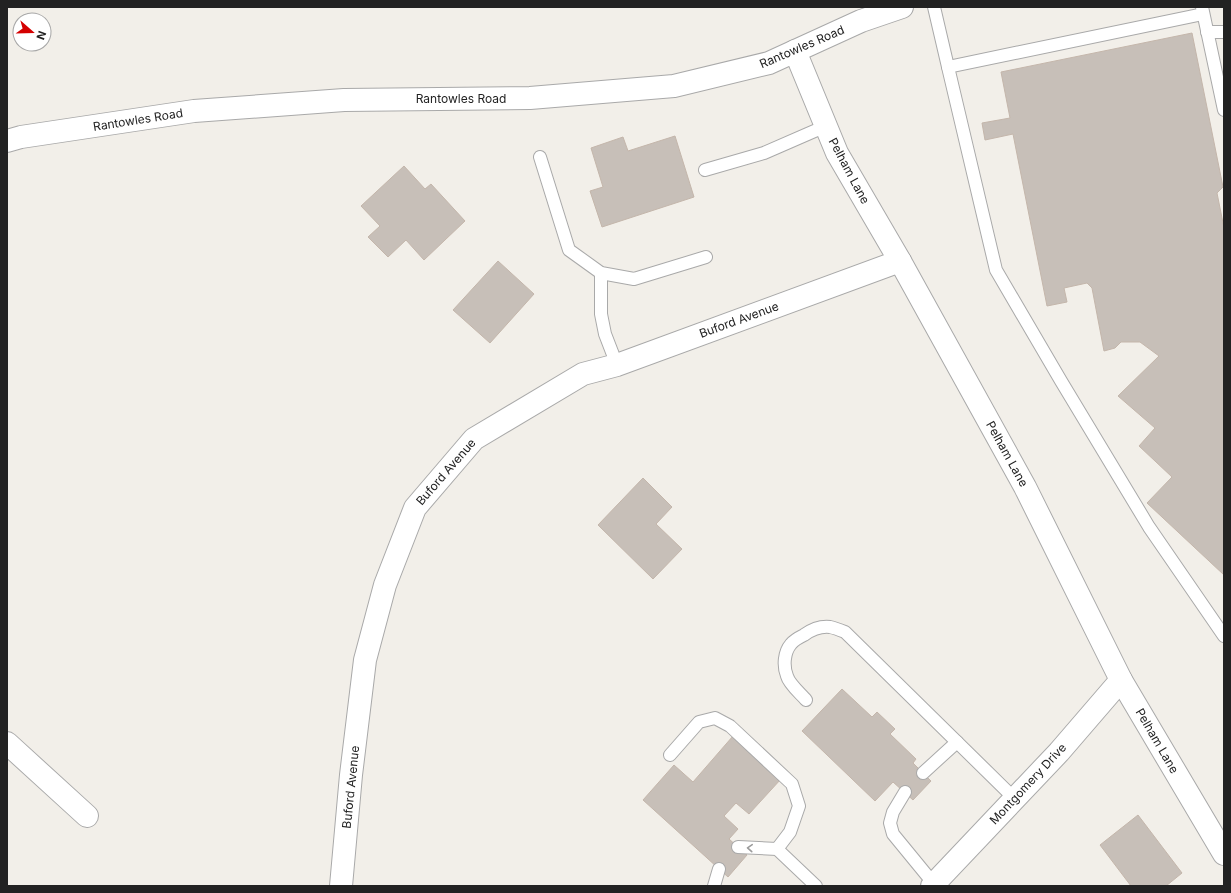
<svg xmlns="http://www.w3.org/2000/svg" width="1231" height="893" font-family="Inter,sans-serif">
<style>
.building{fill:#c7bfb8;stroke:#c4b6ab}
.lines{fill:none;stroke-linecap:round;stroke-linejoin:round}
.lane-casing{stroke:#a9a9a9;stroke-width:14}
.street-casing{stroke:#a9a9a9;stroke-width:24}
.lane{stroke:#fff;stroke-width:12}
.street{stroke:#fff;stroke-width:22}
.oneway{stroke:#9c9c9c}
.labels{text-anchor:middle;stroke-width:4;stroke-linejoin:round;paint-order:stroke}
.street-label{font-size:12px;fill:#222;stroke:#fff}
</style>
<rect width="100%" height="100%" fill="#f2efe9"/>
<g class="building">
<polygon points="1192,33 1223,187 1217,193 1224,228 1224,575 1147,503 1172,477 1139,446 1155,428 1118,396 1159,356 1140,342 1121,342 1115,348 1104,351 1092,288 1087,283 1064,288 1067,302 1047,306 1013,134 985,140 982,123 1010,118 1001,72"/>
<polygon points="675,136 694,197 602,227 590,191 603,187 591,148 623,137 628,151"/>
<polygon points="404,166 425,189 431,184 465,221 424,260 406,240 388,257 368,237 380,226 361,206"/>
<polygon points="498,261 534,294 490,343 453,310"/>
<polygon points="643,478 672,507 656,524 682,549 653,579 598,525"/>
<polygon points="842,689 872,717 877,712 895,729 890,734 916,759 913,763 931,781 913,800 893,782 875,801 802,731"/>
<polygon points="733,736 781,779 749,814 736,803 724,816 738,829 729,839 747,855 728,877 643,800 674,765 693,782"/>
<polygon points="1138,815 1182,873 1166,886 1131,886 1100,845"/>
</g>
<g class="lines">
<defs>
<g id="lane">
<polyline points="934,7 948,67 1203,14"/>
<polyline points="1202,7 1224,110"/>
<polyline points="1207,32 1224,32"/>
<polyline points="948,67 996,270 1061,381 1149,527 1224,636"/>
<polyline points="540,157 569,250 601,273 634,279 706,257"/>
<polyline points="705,170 764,153 826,126"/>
<polyline points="601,273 601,314 605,334 617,365"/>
<path d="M806,700C801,694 789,684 787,676C783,666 784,652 791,644C794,640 800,637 804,635C811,630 821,626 830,627C835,628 840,630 845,632L1015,799"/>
<polyline points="670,755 699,722 715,718 730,726 792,784 799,806 790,832 777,849"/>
<polyline points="923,773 957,742"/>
<polyline points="905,792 893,812 890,823 893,834 934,884"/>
<polyline points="738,847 777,849 816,886"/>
<polyline points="714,886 719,869"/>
</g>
<g id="street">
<polyline points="795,51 837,153 900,261 1025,487 1121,680 1224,854"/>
<polyline points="7,141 21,137 194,111 344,100 530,98 674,86 769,63 861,21 902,7"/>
<polyline points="7,743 87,816"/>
<polyline points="341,886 351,775 365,660 385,585 415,508 474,439 583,374 617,365 900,261"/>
<polyline points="932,886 1059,752 1121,680"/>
</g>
</defs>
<use href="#lane" class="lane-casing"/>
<use href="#street" class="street-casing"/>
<use href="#lane" class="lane"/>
<use href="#street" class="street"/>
</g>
<defs><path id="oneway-chevron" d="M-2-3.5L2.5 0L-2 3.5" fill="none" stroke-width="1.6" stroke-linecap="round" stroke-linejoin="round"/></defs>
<use class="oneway" href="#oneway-chevron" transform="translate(750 848) rotate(-176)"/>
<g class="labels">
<g class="street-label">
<text transform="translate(802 47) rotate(-23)" y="4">Rantowles Road</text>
<text x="461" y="103">Rantowles Road</text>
<text transform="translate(138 120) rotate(-9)" y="4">Rantowles Road</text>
<text transform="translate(849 171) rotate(62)" y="4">Pelham Lane</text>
<text transform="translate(739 320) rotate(-20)" y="4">Buford Avenue</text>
<text transform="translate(1007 454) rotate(61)" y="4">Pelham Lane</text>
<text transform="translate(446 472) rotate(-49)" y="4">Buford Avenue</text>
<text transform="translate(1157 741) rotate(60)" y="4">Pelham Lane</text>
<text transform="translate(1028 784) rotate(-47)" y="4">Montgomery Drive</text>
<text transform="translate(351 787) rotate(-84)" y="4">Buford Avenue</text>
</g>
</g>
<rect width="1231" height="893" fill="none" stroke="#222222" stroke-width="16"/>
<g transform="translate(32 32) rotate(110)"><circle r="19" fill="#ffffff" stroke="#a7a7a7"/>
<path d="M0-3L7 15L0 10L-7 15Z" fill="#d40000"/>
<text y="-6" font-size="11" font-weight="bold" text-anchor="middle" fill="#222222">N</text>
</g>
</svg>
